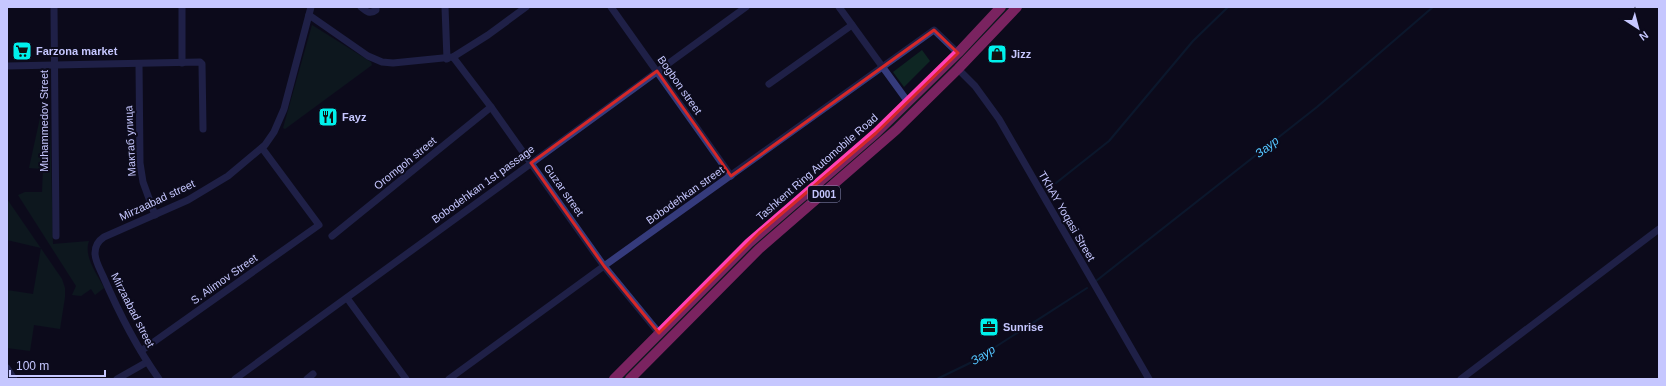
<svg xmlns="http://www.w3.org/2000/svg" width="1666" height="386" font-family="Arial,sans-serif">
<style>
.green{fill:#0e2623}
.lines{fill:none;stroke-linecap:round;stroke-linejoin:round}
.stream{stroke:#0b2741;stroke-width:2}
.minor{stroke:#353b7c;stroke-width:7}
.highway{stroke:#ff41b4;stroke-width:10}
.marked{fill:none;stroke:#d62828;stroke-width:3;stroke-linejoin:round}
.labels{text-anchor:middle;stroke-width:4;stroke-linejoin:round;paint-order:stroke}
.shield{fill:#0c0b1c;stroke:#8e8fbb;stroke-width:1}
.shield-label{font-size:10px;font-weight:bold;fill:#c6c7ff}
.poi-label{font-size:11px;font-weight:bold;fill:#c6c7ff;stroke:#0c0b1c;text-anchor:start}
.street-label{font-size:11px;fill:#c6c7ff;stroke:#0c0b1c}
.water-label{font-size:12px;font-style:italic;fill:#54c5ff;stroke:#0c0b1c}
</style>
<rect width="100%" height="100%" fill="#0c0b1c"/>
<g class="green">
<path d="M1005,7H1010C956,71 894,126 831,181L829,178Z"/>
<polygon points="312,25 371,62 372,65 285,129 283,128"/>
<polygon points="922,50 930,61 904,87 893,72"/>
<path d="M40,118L50,120L53,244L89,241C83,257 98,275 104,288L95,295L91,289L81,296L72,295L76,286L18,195L25,192H42L43,169L29,168Z"/>
<polygon points="819,186 822,189 743,258 624,379 617,379 740,255"/>
<polygon points="7,199 62,279 65,288 65,297 60,329 34,325 30,351 7,348 7,290 33,294 41,248 7,240"/>
</g>
<g class="lines">
<g class="stream">
<polyline points="1056,183 1109,141 1193,41 1228,7"/>
<polyline points="1096,281 1317,107 1433,7"/>
<polyline points="937,379 972,362 1087,288"/>
</g>
<g class="minor">
<polyline points="54,7 56,236"/>
<polyline points="182,7 182,63"/>
<path d="M361,7C366,11 370,15 376,10V7"/>
<polyline points="445,7 447,59"/>
<polyline points="611,7 731,176"/>
<polyline points="839,7 908,102"/>
<polyline points="309,15 368,56 382,62 393,63 453,57 488,35 526,7"/>
<polyline points="453,57 491,107 604,266 659,333"/>
<polyline points="139,64 140,163 143,182 155,215"/>
<polyline points="7,66 200,62 202,64 203,129"/>
<polyline points="958,69 975,86 999,119 1149,379"/>
<polyline points="769,84 852,25"/>
<polyline points="332,236 491,107"/>
<polyline points="347,298 406,379"/>
<polyline points="141,351 319,225 262,148"/>
<polyline points="7,368 14,379"/>
<polyline points="117,379 147,362"/>
<path d="M159,379C137,348 118,311 103,276C100,269 95,261 95,253C95,246 98,241 104,237L188,200L228,176L265,145L274,132L284,109L311,7"/>
<polyline points="235,379 746,7"/>
<polyline points="307,379 313,374"/>
<polyline points="449,379 604,266 934,30 958,53"/>
<polyline points="1461,379 1659,229"/>
</g>
<g class="highway">
<polyline points="614,379 749,243 876,133 958,53 1001,7"/>
<polyline points="630,379 759,249 896,130 958,69 1017,7"/>
</g>
</g>
<path d="M0 0H1666V386H0ZM934,30L958,53L876,133L759,233L659,333L604,266L531,163L657,71L731,176Z" fill="#0c0b1c" fill-opacity=".55" fill-rule="evenodd"/>
<path class="marked" d="M934,30L958,53L876,133L759,233L659,333L604,266L531,163L657,71L731,176Z"/>
<defs>
<symbol id="supermarket-square" viewBox="-11 -11 22 22"><rect x="-9" y="-9" width="18" height="18" rx="4" fill="#00f1ec" stroke="#0c0b1c"/><path d="M-6-5.5h2.5l.6 2H6L4.5 2H-2.5L-4.4-4H-6ZM-1.5 3.2a1.3 1.3 0 1 0 .1 0ZM3 3.2a1.3 1.3 0 1 0 .1 0Z" fill="#111"/></symbol>
<symbol id="shop-square" viewBox="-11 -11 22 22"><rect x="-9" y="-9" width="18" height="18" rx="4" fill="#00f1ec" stroke="#0c0b1c"/><path d="M-5-2.5h2.3a2.7 3.5 0 0 1 5.4 0H5L5.5 6h-11ZM-1.5-2.5h3a1.5 2.3 0 0 0-3 0Z" fill="#111"/></symbol>
<symbol id="restaurant-square" viewBox="-11 -11 22 22"><rect x="-9" y="-9" width="18" height="18" rx="4" fill="#00f1ec" stroke="#0c0b1c"/><path d="M-5-6h1v4h1v-4h1v4h1v-4h1v5L-1.5 .5V6h-2V.5L-5-1ZM5-6V6H3V1.5H1.5Q1.5-4 5-6Z" fill="#111"/></symbol>
<symbol id="office-square" viewBox="-11 -11 22 22"><rect x="-9" y="-9" width="18" height="18" rx="4" fill="#00f1ec" stroke="#0c0b1c"/><path d="M-6-3h4V-5.5h4V-3h4V5H-6ZM-1-4.5V-3h2v-1.5ZM-6 0V1H6V0Z" fill="#111"/></symbol>
</defs>
<g fill-rule="evenodd">
<use href="#supermarket-square" x="11" y="40" width="22" height="22"/>
<use href="#shop-square" x="986" y="43" width="22" height="22"/>
<use href="#restaurant-square" x="317" y="106" width="22" height="22"/>
<use href="#office-square" x="978" y="316" width="22" height="22"/>
</g>
<g class="labels">
<rect class="shield" x="808" y="186" width="32" height="16" rx="3"/>
<g class="shield-label">
<text x="824" y="198">D001</text>
</g>
<g class="poi-label">
<text x="36" y="55">Farzona market</text>
<text x="1011" y="58">Jizz</text>
<text x="342" y="121">Fayz</text>
<text x="1003" y="331">Sunrise</text>
</g>
<g class="street-label">
<text transform="translate(680 85) rotate(55)" y="4">Bogbon street</text>
<text transform="translate(44 121) rotate(-90)" y="4">Muhammedov Street</text>
<text transform="translate(130 141) rotate(-93)" y="4">Мактаб улица</text>
<text transform="translate(405 163) rotate(-39)" y="4">Oromgoh street</text>
<text transform="translate(817 167) rotate(-41)" y="4">Tashkent Ring Automobile Road</text>
<text transform="translate(483 184) rotate(-36)" y="4">Bobodehkan 1st passage</text>
<text transform="translate(564 190) rotate(55)" y="4">Guzar street</text>
<text transform="translate(685 195) rotate(-35)" y="4">Bobodehkan street</text>
<text transform="translate(157 200) rotate(-25)" y="4">Mirzaаbаd street</text>
<text transform="translate(1067 216) rotate(60)" y="4">TKhAY Yoqasi Street</text>
<text transform="translate(224 279) rotate(-35)" y="4">S. Alimov Street</text>
<text transform="translate(133 310) rotate(63)" y="4">Mirzaabad street</text>
</g>
<g class="water-label">
<text transform="translate(1267 147) rotate(-38)" y="4">Заур</text>
<text transform="translate(983 355) rotate(-31)" y="4">Заур</text>
</g>
</g>
<rect width="1666" height="386" fill="none" stroke="#c6c7ff" stroke-width="16"/>
<g transform="translate(1638 28) rotate(144)" stroke="#0c0b1c" stroke-width="3" paint-order="stroke">
<path d="M0-3L7 15L0 10L-7 15Z" fill="#c6c7ff"/>
<text y="-6" font-size="11" font-weight="bold" text-anchor="middle" fill="#c6c7ff">N</text>
</g>
<path d="M10 370v6h95v-6" fill="none" stroke="#c6c7ff" stroke-width="2"/>
<text x="16" y="370" font-size="12" fill="#c6c7ff" stroke="#0c0b1c" stroke-width="3" paint-order="stroke">100 m</text>
</svg>
